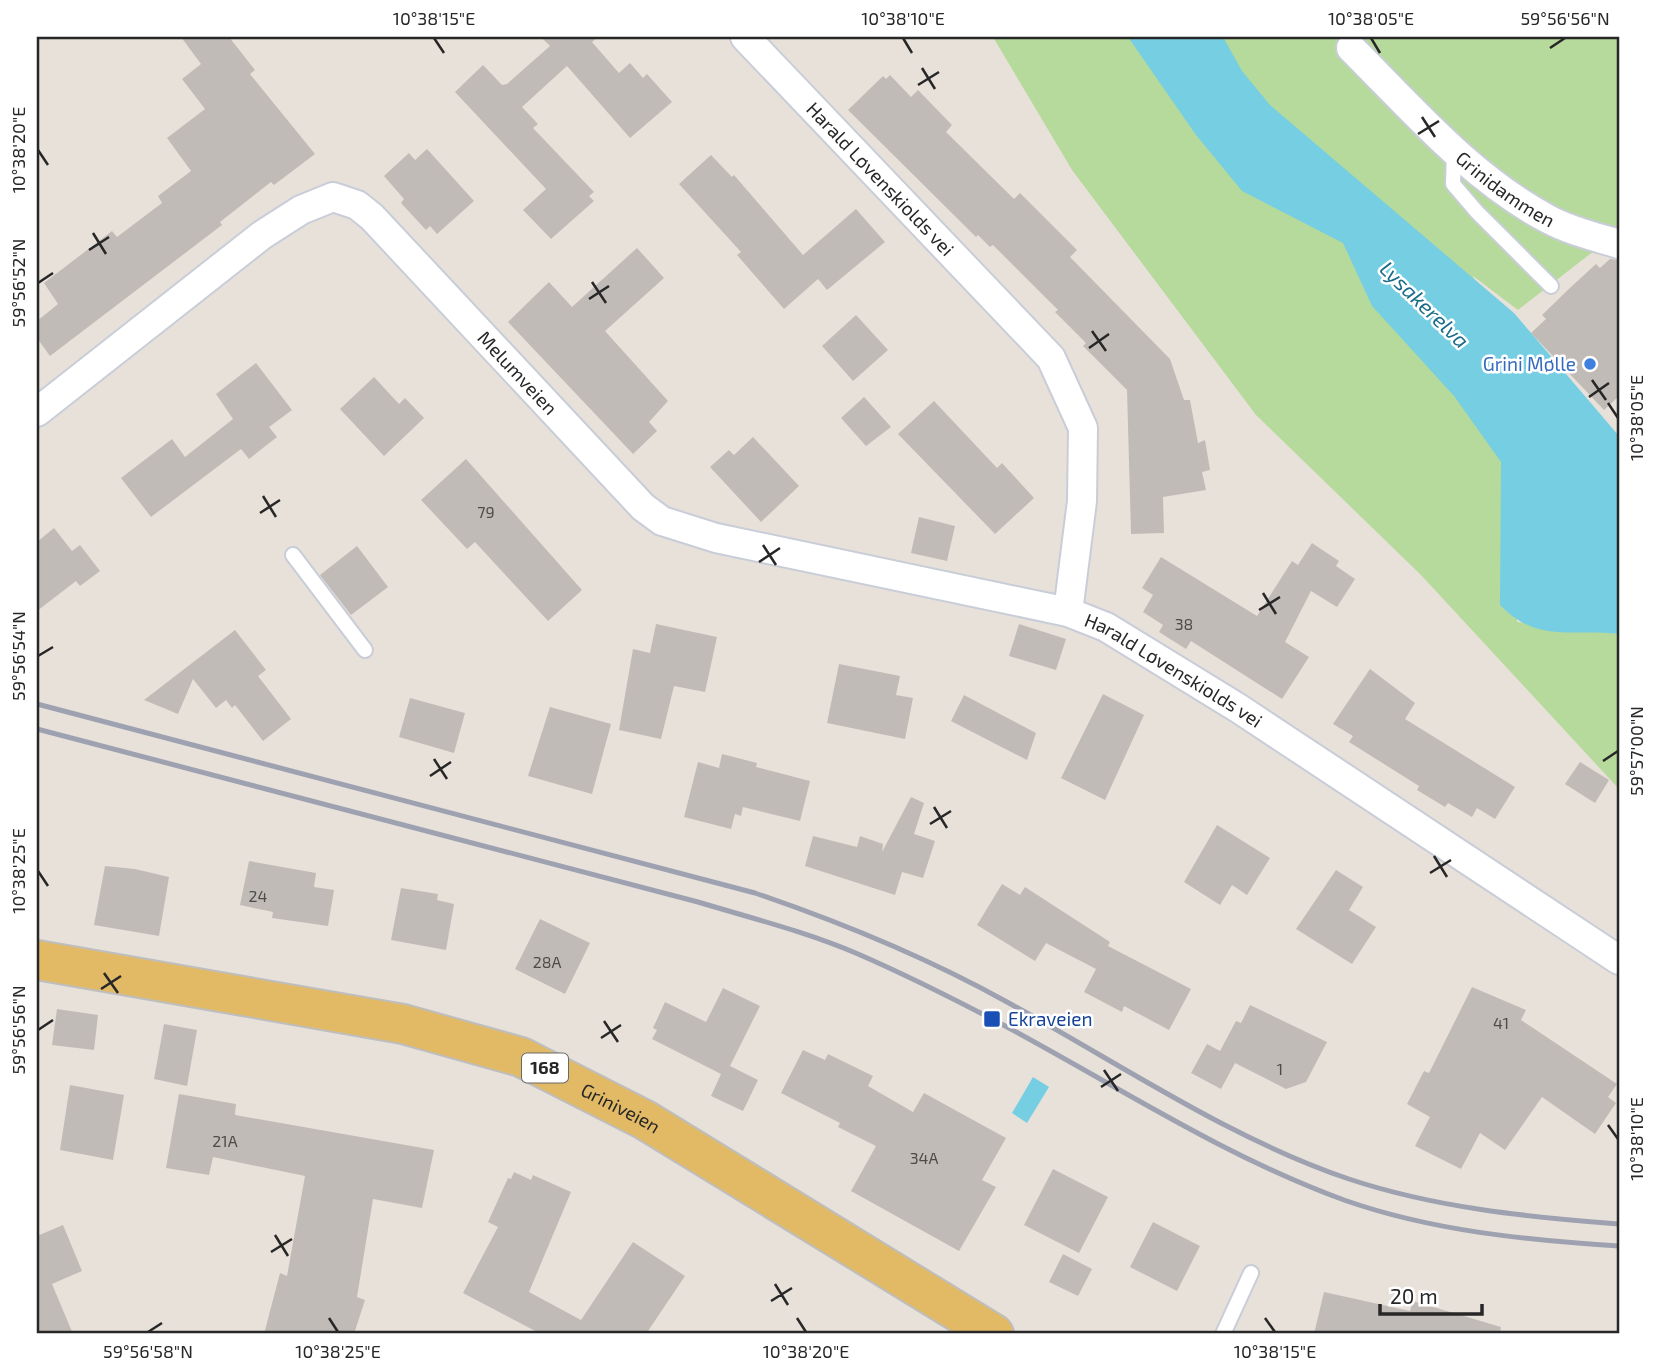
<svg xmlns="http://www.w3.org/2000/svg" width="1656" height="1371" font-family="'Exo 2',sans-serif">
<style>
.green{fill:#b6da9b}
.water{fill:#76cee2}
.building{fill:#c1bbb7}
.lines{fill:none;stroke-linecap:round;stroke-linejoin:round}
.lane-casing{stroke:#c8cdd8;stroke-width:18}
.street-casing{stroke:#c8cdd8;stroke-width:32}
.primary-casing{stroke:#bebebe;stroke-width:42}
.lane{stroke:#fff;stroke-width:14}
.street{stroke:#fff;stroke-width:28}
.primary{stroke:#e2ba66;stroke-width:38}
.rail{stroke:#9ea2b0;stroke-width:5}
.ticks{fill:none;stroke:#272727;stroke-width:2.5}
.shop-dot{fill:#3f7fe0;stroke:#fff;stroke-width:2.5}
.transit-dot{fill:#1a4fb4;stroke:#fff;stroke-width:2.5}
.labels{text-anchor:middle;stroke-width:5;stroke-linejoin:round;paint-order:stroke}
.number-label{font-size:16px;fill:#4e4c4b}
.shield{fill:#fff;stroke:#686868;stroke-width:2}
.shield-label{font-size:18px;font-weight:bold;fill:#272727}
.street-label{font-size:19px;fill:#272727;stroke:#fff}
.shop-label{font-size:19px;fill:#366cbe;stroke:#fff;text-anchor:end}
.transit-label{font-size:19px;fill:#164399;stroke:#fff;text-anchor:start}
.water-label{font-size:21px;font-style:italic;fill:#1a6c89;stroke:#fff}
.neatline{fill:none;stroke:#272727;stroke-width:2.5}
.ticks-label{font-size:18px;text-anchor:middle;fill:#272727}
</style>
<rect width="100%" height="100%" fill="#e8e1da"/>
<polygon class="green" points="993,37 1619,37 1619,240 1590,254 1518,310 1473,276 1527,409 1517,622 1619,634 1619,789 1421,575 1256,415 1072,170"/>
<g class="water">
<path d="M1128,37H1223L1242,71L1270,105L1514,313L1619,436V634C1571,628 1538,644 1500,605L1501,462L1454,396L1372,306L1343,243L1242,191L1196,135Z"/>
<polygon points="1033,1077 1049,1087 1027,1123 1012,1113"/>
</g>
<g class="building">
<polygon points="181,37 229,37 255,70 250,74 315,154 274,185 271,182 220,222 222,225 50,356 37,338 37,321 58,304 44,283 112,231 117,237 162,203 158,196 191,171 167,138 205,109 182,79 201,64"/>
<polygon points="541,37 598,37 592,42 619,73 630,63 643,78 647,74 672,102 630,138 567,66 522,107 538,124 533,128 594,192 589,196 594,201 551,239 523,210 546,189 455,92 483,65 502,85 507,84 550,46"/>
<polygon points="890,75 911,97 918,90 952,125 946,132 1014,199 1020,193 1077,250 1070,257 1170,359 1184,400 1190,400 1198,443 1205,440 1210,470 1202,472 1206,490 1163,497 1164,533 1131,534 1127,390 1083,346 1086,343 1055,312 1058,310 993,245 990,247 978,235 976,237 848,110 883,76 886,79"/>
<polygon points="427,149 474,201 437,234 430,226 426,230 401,203 404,199 384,176 409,153 415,160"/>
<polygon points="711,155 732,177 734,175 803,255 856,209 885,242 827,290 818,279 784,309 737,255 741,252 679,184"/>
<polygon points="637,248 664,278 605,331 668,401 649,422 657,431 633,454 508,322 549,282 572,307"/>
<polygon points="1610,259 1619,260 1619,396 1604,410 1531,333 1546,319 1542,315 1571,287 1596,264 1600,268"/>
<polygon points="856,315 888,350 853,381 822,346"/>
<polygon points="256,363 292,410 269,427 277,437 249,459 241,449 151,517 121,478 172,439 185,457 233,419 216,394"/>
<polygon points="374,377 399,404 405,398 424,418 384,456 340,409"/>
<polygon points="864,397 891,427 866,446 841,418"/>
<polygon points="934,401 997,468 1002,463 1034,498 995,534 898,434"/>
<polygon points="753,437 799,486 761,522 710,467 729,450 734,455"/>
<polygon points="466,459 582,590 548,621 475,542 467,549 421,500"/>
<polygon points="919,517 955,526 947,561 911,553"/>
<polygon points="54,528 72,551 80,545 100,571 80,586 76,581 37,611 37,542"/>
<polygon points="1312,543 1339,561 1336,566 1355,579 1337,607 1311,591 1285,642 1309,657 1282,699 1191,641 1186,649 1159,632 1163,625 1143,612 1153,595 1142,588 1161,557 1257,616 1292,561 1298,565"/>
<polygon points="357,546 388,587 351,615 320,575"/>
<polygon points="656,624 717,637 705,692 674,686 661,739 619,730 633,649 650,653"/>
<polygon points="1019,624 1066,639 1056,670 1009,656"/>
<polygon points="235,630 266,670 258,676 291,719 263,741 235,705 232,708 226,700 216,708 193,679 178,714 144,700"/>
<polygon points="839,664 900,676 896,695 913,698 905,739 827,723"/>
<polygon points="1370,669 1415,703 1405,719 1515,787 1495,819 1477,808 1472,817 1448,803 1445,807 1417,790 1419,786 1349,742 1353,736 1333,724"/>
<polygon points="1103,694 1144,715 1105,800 1061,778"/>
<polygon points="964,695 1036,733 1027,760 951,721"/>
<polygon points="410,698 465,713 454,753 399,737"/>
<polygon points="550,707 611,724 592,794 528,776"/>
<polygon points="722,754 757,763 756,767 810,781 800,821 743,807 741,816 735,814 731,829 684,817 698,762 719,768"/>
<polygon points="1580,762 1609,780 1595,803 1565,784"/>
<polygon points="911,797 924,803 914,834 935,841 923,878 902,872 895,895 805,866 813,836 857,847 860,836 883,844 882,852"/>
<polygon points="1217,825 1270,858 1247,895 1232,885 1220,905 1184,882"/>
<polygon points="249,861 316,873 314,887 334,890 328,926 272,918 273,912 240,905"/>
<polygon points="105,866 135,869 169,877 159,936 94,925"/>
<polygon points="1336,870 1363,887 1349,910 1376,927 1352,964 1296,929"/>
<polygon points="1002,884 1020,895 1025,887 1110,942 1108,946 1191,989 1169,1030 1124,1006 1122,1012 1084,992 1096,969 1046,943 1035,961 977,925"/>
<polygon points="401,888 438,894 437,900 454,904 446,950 391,940"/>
<polygon points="540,919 590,943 565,994 515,969"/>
<polygon points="1472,987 1526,1010 1521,1020 1617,1084 1608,1097 1616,1103 1595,1134 1542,1097 1505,1150 1480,1133 1461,1169 1415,1146 1430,1117 1407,1104 1424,1071 1429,1073"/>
<polygon points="723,988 760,1006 730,1066 758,1080 743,1111 711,1096 721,1074 652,1039 657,1030 653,1028 665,1002 706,1022"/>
<polygon points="1250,1005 1327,1042 1306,1082 1286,1089 1235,1063 1221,1089 1191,1073 1207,1044 1220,1051 1236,1021 1241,1023"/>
<polygon points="57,1009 98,1015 94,1050 52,1045"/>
<polygon points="164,1024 197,1030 187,1086 154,1079"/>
<polygon points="803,1050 825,1060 828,1054 873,1076 868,1086 913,1112 924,1093 1006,1138 982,1180 996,1187 959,1251 851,1191 876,1146 838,1127 840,1123 781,1093"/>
<polygon points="70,1085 124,1095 113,1160 60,1150"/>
<polygon points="179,1094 236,1104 235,1115 434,1150 422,1208 373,1199 357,1297 365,1300 354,1334 264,1334 280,1273 287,1276 305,1176 213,1157 209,1175 166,1168"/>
<polygon points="1053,1169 1108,1197 1079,1253 1024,1225"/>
<polygon points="514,1172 531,1180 533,1175 571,1192 529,1292 581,1320 633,1242 685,1276 646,1334 541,1334 463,1293 498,1227 488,1222 508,1178 511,1179"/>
<polygon points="1153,1222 1200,1246 1177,1291 1130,1267"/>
<polygon points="63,1225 82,1271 52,1284 73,1334 37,1334 37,1236"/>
<polygon points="1063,1254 1092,1269 1078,1296 1049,1282"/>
<polygon points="1324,1292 1410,1311 1413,1301 1501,1327 1500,1334 1314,1334"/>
</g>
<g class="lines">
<defs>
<g id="lane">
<polyline points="1454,152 1453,184 1477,212 1551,286"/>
<polyline points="293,555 365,650"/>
<polyline points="1223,1334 1251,1273"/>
</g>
<g id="street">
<path id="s1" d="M745,37L1051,358L1083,428L1082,501L1068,612L1106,627L1238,708L1619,960"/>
<path id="s2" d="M1351,48C1412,109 1471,178 1548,219C1570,231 1596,237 1619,244"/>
<path id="s3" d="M37,412L262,235L301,210L333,197L357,205L372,217L643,507L662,521L716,538L1068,612"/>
</g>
<g id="primary">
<path id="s4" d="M37,960L403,1024L521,1057L645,1120L994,1334"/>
</g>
</defs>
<use href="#lane" class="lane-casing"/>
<use href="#street" class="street-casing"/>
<use href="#primary" class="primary-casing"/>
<use href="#lane" class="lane"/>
<use href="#street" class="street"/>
<use href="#primary" class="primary"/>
<g class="rail">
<path d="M37,704L755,893C843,923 926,957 1007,1002C1119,1063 1228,1138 1349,1179C1436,1208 1528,1217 1619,1224"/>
<path d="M37,729L698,902C751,918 807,932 858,954C904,974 948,996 992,1019C1108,1080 1220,1155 1344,1200C1432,1231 1526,1240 1619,1246"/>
</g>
</g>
<path class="ticks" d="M434,38L444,53M903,38L912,53M1371,38L1380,53M1550,48L1565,38M922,68L935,89M918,85L939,72M1422,117L1435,137M1418,134L1439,121M38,150L48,165M93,233L106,254M89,250L109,237M592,282L606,303M38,283L53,273M589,299L609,286M1092,331L1106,351M1089,348L1109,334M1592,380L1606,400M1589,397L1609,383M1608,403L1618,418M263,496L276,517M260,513L280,500M763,545L776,565M759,562L780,548M1263,593L1276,614M1259,610L1280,597M38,656L53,647M434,759L447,779M1603,761L1618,751M430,776L451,762M934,807L947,828M930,824L951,811M1434,856L1447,877M38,871L48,886M1430,873L1451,860M104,973L118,993M101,989L121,976M604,1021L618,1042M38,1030L53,1020M601,1038L621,1025M1104,1070L1118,1091M1101,1087L1121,1074M1608,1125L1618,1139M275,1235L288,1256M271,1252L292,1239M775,1284L788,1305M771,1301L792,1288M329,1318L338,1332M797,1318L806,1332M1265,1318L1275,1332M148,1332L162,1323"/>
<circle class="shop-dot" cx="1590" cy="364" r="7"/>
<rect class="transit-dot" x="983" y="1010" width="18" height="18" rx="3.5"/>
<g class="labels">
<g class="number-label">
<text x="486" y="518">79</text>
<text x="1184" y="630">38</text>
<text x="258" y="902">24</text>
<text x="547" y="968">28A</text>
<text x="1501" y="1029">41</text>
<text x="1280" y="1075">1</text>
<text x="225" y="1147">21A</text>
<text x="924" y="1164">34A</text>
</g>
<rect class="shield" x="522" y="1053.5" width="46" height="29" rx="5"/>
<g class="shield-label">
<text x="545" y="1074">168</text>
</g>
<g class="street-label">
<text dy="7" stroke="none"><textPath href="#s1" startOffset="196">Harald Løvenskiolds vei</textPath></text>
<text dy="7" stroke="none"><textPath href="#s2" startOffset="210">Grinidammen</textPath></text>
<text dy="7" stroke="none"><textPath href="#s3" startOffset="625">Melumveien</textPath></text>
<text dy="7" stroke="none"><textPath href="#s1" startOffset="826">Harald Løvenskiolds vei</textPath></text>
<text dy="7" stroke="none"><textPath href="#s4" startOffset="606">Griniveien</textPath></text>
</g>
<g class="shop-label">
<text x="1576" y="371">Grini Mølle</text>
</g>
<g class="transit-label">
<text x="1008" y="1026">Ekraveien</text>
</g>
<g class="water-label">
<text transform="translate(1424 305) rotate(44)" y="7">Lysakerelva</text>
</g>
</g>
<rect width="1656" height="1371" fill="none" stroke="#ffffff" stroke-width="77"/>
<path d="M1380 1304v10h102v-10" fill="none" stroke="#272727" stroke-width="3.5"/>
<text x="1390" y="1304" font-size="21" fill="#272727" stroke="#ffffff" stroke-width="5" paint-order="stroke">20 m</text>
<rect x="38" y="38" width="1580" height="1294" class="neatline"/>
<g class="ticks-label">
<text x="434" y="25">10°38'15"E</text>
<text x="903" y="25">10°38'10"E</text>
<text x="1371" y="25">10°38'05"E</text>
<text x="1565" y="25">59°56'56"N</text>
<text transform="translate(19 150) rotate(-90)" y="6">10°38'20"E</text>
<text transform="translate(19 283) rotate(-90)" y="6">59°56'52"N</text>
<text transform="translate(1637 418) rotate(-90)" y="6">10°38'05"E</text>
<text transform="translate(19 656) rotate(-90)" y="6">59°56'54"N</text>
<text transform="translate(1637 751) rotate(-90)" y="6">59°57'00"N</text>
<text transform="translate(19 871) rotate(-90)" y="6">10°38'25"E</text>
<text transform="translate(19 1030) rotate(-90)" y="6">59°56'56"N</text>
<text transform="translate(1637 1139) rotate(-90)" y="6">10°38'10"E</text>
<text x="148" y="1358">59°56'58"N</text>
<text x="338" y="1358">10°38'25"E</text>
<text x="806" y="1358">10°38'20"E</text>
<text x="1275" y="1358">10°38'15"E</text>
</g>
</svg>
